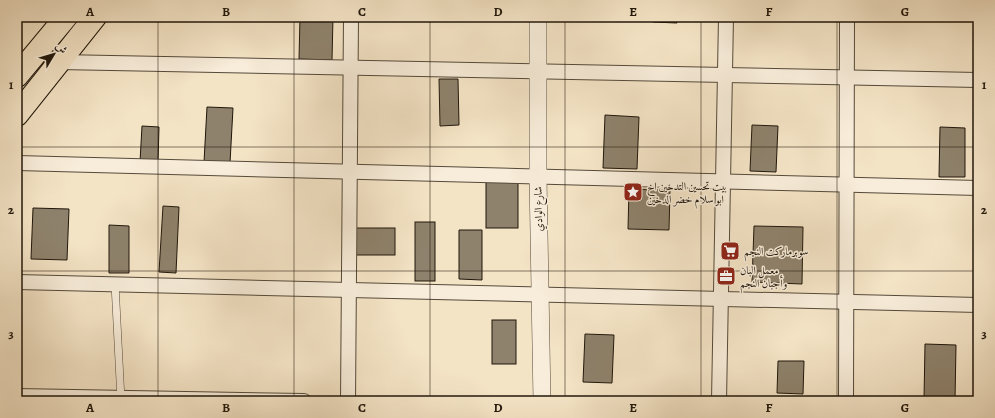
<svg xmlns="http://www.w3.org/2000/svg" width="995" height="418" font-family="Alegreya,Amiri,serif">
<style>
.building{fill:#8e826c;stroke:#20170b}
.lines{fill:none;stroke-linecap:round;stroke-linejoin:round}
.service-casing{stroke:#554a3a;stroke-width:8}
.minor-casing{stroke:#554a3a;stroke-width:16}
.tertiary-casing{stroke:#554a3a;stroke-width:18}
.trunk-casing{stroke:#20170b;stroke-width:24}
.service{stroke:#f8edda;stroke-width:7}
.minor{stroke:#f8edda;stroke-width:14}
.tertiary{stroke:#f8edda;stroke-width:17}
.trunk{stroke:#f4e4c6;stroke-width:22}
.grid{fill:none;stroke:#20170b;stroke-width:1;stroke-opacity:0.55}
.labels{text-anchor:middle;stroke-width:3;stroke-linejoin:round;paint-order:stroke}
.poi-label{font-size:11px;fill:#20170b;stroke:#f8edda;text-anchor:start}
.street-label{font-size:11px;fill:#20170b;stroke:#f8edda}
.neatline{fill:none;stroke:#20170b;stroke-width:1.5}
.grid-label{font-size:13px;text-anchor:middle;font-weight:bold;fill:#20170b}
</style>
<rect width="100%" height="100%" fill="#f4e4c6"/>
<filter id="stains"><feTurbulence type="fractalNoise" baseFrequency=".005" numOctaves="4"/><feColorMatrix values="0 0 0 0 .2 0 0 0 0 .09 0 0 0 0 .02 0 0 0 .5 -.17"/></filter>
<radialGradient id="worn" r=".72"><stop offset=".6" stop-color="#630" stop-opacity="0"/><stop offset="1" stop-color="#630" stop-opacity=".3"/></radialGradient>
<g class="building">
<polygon points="300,17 333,17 332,60 299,59"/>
<polygon points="653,17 677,17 677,23 653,22"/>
<polygon points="439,79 458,79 459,125 440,126"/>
<polygon points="207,107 233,108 230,163 204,162"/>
<polygon points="605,115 639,117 637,169 603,168"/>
<polygon points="752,125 778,126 776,172 750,171"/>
<polygon points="142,126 159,127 158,162 140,162"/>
<polygon points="940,127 965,128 965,177 939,177"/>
<rect x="486" y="180" width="32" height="48"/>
<polygon points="629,189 670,190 669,230 628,229"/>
<polygon points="163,206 179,207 176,273 159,272"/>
<polygon points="33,208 69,209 67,260 31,259"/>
<rect x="415" y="222" width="20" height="59"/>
<polygon points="109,225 129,226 129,273 109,273"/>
<polygon points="754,226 803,227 802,284 752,282"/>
<rect x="355" y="228" width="40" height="27"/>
<polygon points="459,230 482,230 482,280 459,279"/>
<rect x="492" y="320" width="24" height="44"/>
<polygon points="585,334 614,335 612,383 583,382"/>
<polygon points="925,344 956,345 955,400 924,399"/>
<polygon points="778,361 804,361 803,394 777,393"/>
</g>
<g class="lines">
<defs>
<polyline id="service" points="115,284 121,400"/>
<g id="minor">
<polyline points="59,62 978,80"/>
<polyline points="17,163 978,188"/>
<polyline points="17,282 978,305"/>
<polyline points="17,396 304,401"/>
<polyline points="348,401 351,17"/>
<polyline points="719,401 726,17"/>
<polyline points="846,401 847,17"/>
</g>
<polyline id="tertiary" points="538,17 538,177 542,401"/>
<g id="trunk">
<polyline points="17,76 66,17"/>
<polyline points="17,115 95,17"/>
</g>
</defs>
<use href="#service" class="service-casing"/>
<use href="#minor" class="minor-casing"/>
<use href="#tertiary" class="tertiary-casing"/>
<use href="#trunk" class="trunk-casing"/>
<use href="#service" class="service"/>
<use href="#minor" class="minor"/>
<use href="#tertiary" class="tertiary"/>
<use href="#trunk" class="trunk"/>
</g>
<path class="grid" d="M158,17V401M294,17V401M430,17V401M565,17V401M701,17V401M837,17V401M17,147H978M17,271H978"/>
<defs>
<symbol id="sight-square" viewBox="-11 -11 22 22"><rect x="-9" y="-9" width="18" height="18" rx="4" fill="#8f2418" stroke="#f8edda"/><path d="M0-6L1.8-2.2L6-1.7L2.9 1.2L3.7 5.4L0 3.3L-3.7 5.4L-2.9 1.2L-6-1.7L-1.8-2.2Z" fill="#fff"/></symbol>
<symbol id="supermarket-square" viewBox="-11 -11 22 22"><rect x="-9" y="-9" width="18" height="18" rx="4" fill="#8f2418" stroke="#f8edda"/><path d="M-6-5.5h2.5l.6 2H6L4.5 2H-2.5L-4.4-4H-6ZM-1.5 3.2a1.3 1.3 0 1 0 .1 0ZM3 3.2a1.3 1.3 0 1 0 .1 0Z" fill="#fff"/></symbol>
<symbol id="office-square" viewBox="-11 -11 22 22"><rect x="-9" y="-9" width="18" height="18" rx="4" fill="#8f2418" stroke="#f8edda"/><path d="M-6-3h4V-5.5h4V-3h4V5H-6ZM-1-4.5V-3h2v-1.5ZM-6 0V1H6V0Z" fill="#fff"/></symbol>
</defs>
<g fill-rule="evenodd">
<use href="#sight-square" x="622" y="181" width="22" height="22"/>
<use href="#supermarket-square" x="719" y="240" width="22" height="22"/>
<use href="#office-square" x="715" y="265" width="22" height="22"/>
</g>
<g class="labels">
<g class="poi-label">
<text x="647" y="190">بيت تحسين التدخين اخ<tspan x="647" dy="13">ابو سلام خضر الدخين</tspan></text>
<text x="744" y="255">سوبرماركت النجم</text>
<text x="740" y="274">معمل البان<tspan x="740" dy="13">وأجبان النجم</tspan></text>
</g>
<g class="street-label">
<text transform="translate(538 209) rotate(-91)" y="4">شارع الوادي</text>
</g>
</g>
<rect width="995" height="418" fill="none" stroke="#f4e4c6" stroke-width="44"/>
<g transform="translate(54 54) rotate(52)" stroke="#f8edda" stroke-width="3" paint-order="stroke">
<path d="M0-3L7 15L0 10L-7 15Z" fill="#20170b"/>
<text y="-6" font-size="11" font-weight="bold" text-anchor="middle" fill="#20170b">ش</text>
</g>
<rect x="22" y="22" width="951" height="374" class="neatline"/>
<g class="grid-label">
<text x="90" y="16">A</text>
<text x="226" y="16">B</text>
<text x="362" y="16">C</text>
<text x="498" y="16">D</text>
<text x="633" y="16">E</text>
<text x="769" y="16">F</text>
<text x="905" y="16">G</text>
<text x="11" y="89">1</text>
<text x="984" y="89">1</text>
<text x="11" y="214">2</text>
<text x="984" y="214">2</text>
<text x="11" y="338">3</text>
<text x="984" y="338">3</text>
<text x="90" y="412">A</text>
<text x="226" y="412">B</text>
<text x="362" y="412">C</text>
<text x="498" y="412">D</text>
<text x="633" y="412">E</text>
<text x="769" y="412">F</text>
<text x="905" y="412">G</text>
</g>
<rect width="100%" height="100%" filter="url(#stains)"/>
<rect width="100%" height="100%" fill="url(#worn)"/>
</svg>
